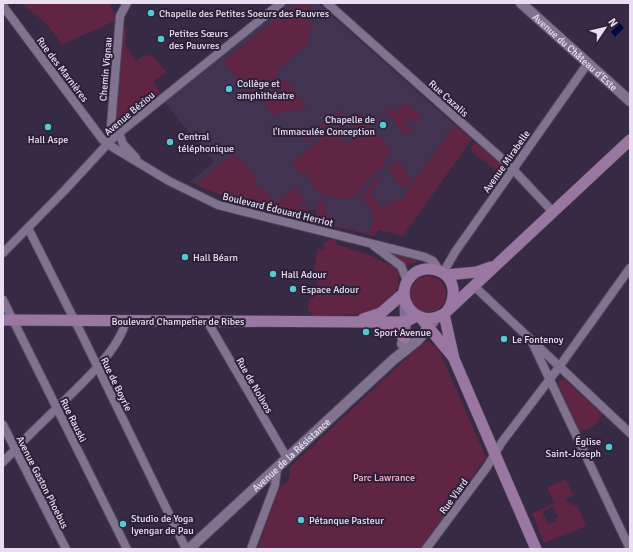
<svg xmlns="http://www.w3.org/2000/svg" width="633" height="552" font-family="Signika,sans-serif">
<style>
.built{fill:#433352}
.green{fill:#602543;fill-rule:evenodd}
.water{fill:#010a43}
.lines{fill:none;stroke-linecap:round;stroke-linejoin:round}
.minor-casing{stroke:#53485e;stroke-width:10}
.tertiary-casing{stroke:#53485e;stroke-width:12}
.secondary-casing{stroke:#53485e;stroke-width:12}
.minor{stroke:#817290;stroke-width:8}
.tertiary{stroke:#817290;stroke-width:10}
.secondary{stroke:#9977a2;stroke-width:11}
.poi-dot{fill:#51ccd2;stroke:#2d2039;stroke-width:1.5}
.labels{text-anchor:middle;stroke-width:4;stroke-linejoin:round;paint-order:stroke}
.poi-label{font-size:10px;fill:#e8e0f1;stroke:#2d2039;text-anchor:start}
.street-label{font-size:10px;fill:#e8e0f1;stroke:#2d2039}
.park-label{font-size:10px;fill:#fabad5;stroke:#2d2039}
</style>
<rect width="100%" height="100%" fill="#372a44"/>
<polygon class="built" points="289,3 318,3 455,125 374,236 318,222 316,216 316,210 308,210 299,217 232,199 190,182 214,162 164,102"/>
<g class="green">
<path d="M25,3H108L116,15L117,20L61,45C53,27 37,16 22,4Z"/>
<path d="M297,3C307,3 313,4 314,15L306,46L277,69L280,73L251,97L223,61Z"/>
<polygon points="121,28 127,28 125,45 136,61 145,55 153,56 166,72 153,82 160,92 116,128 114,126"/>
<path d="M285,79L307,107C296,113 286,108 274,116L260,99Z"/>
<path d="M406,103C411,109 418,110 421,118L415,123L410,116L404,121L411,131L406,136L385,110L389,107L393,112Z"/>
<polygon points="341,109 341,114 307,142 304,138"/>
<polygon points="361,113 391,152 382,159 386,165 375,172 352,199 332,198 324,195 315,189 306,172 302,175 292,164 293,161 338,126 339,128 338,135 343,141 350,143 356,138 357,130 352,124 345,123 347,121 346,119 354,114"/>
<polygon points="455,125 472,139 403,236 379,230 374,236 318,222 316,216 317,202 320,200 326,201 323,203 325,211 336,225 368,233 375,218 365,198 360,200 358,198 379,177 380,183 370,191 382,209 396,199 399,202"/>
<polygon points="475,142 502,165 503,171 501,174 472,152 471,148"/>
<polygon points="231,155 240,158 257,180 255,184 256,187 259,188 262,187 273,201 279,201 295,188 307,202 300,203 300,207 307,206 308,210 299,217 232,199 196,185"/>
<polygon points="398,160 413,180 402,188 387,168"/>
<polygon points="330,239 336,240 337,245 370,255 394,267 397,271 399,283 396,293 382,306 368,314 312,316 313,312 309,312 308,309 310,296 317,291 318,280 316,279 314,276 317,250 319,248 324,250 324,243"/>
<polygon points="393,253 422,260 406,266 401,261 393,255"/>
<circle cx="428" cy="294" r="18"/>
<path d="M429,342L438,348L486,458L420,549H257L279,489C282,484 290,482 290,474C290,472 289,470 289,468L416,349C422,348 422,342 429,342Z"/>
<path d="M561,379L565,380L602,414C599,424 590,430 580,431L558,385V382Z"/>
<path d="M566,479L573,495L566,498L568,503L570,502L572,506L577,504L586,526L544,543L532,513L554,503L547,487ZM553,506L558,517L555,518L556,521L548,524L546,517H544L543,512Z"/>
</g>
<polygon class="water" points="620,23 624,28 615,37 611,32"/>
<g class="lines">
<defs>
<g id="minor">
<polyline points="327,3 508,164 553,212"/>
<polyline points="3,6 102,139 114,148 169,181 218,205 425,257 433,261 440,271"/>
<polyline points="119,133 123,144 136,158"/>
<polyline points="113,138 111,125 120,16 127,3"/>
<polyline points="28,228 83,337 186,549"/>
<polyline points="374,246 401,266 407,281"/>
<polyline points="3,253 65,190 113,138 281,3"/>
<polyline points="443,273 455,252 588,63"/>
<polyline points="474,286 630,433"/>
<polyline points="3,300 127,549"/>
<polyline points="207,321 287,458"/>
<polyline points="531,340 630,549"/>
<polyline points="3,425 66,549"/>
<path d="M3,462C21,443 39,425 58,407C80,385 118,352 126,321"/>
<polyline points="251,549 275,485 277,468"/>
<polyline points="426,549 487,467 502,442 559,367 630,268"/>
</g>
<g id="tertiary">
<path id="s1" d="M521,3L630,101"/>
<path d="M402,344C408,330 404,315 405,300"/>
<path id="s2" d="M189,549L393,360L418,340L433,322"/>
</g>
<g id="secondary">
<polyline points="446,275 477,272 491,267"/>
<path d="M448,310C456,297 456,278 439,271C432,268 423,268 416,272C388,291 414,332 444,314L630,140"/>
<polyline points="444,314 454,359 536,549"/>
<polyline points="420,317 453,357"/>
<polyline points="363,319 381,313 404,293"/>
<polyline points="3,320 371,322 405,322 417,316"/>
<polyline points="381,325 397,331 405,338"/>
</g>
</defs>
<use href="#minor" class="minor-casing"/>
<use href="#tertiary" class="tertiary-casing"/>
<use href="#secondary" class="secondary-casing"/>
<use href="#minor" class="minor"/>
<use href="#tertiary" class="tertiary"/>
<use href="#secondary" class="secondary"/>
</g>
<g class="poi-dot">
<circle cx="151" cy="13" r="4"/>
<circle cx="161" cy="39" r="4"/>
<circle cx="229" cy="89" r="4"/>
<circle cx="383" cy="125" r="4"/>
<circle cx="48" cy="127" r="4"/>
<circle cx="170" cy="142" r="4"/>
<circle cx="185" cy="257" r="4"/>
<circle cx="273" cy="274" r="4"/>
<circle cx="293" cy="289" r="4"/>
<circle cx="366" cy="332" r="4"/>
<circle cx="504" cy="339" r="4"/>
<circle cx="609" cy="447" r="4"/>
<circle cx="301" cy="520" r="4"/>
<circle cx="123" cy="524" r="4"/>
</g>
<g class="labels">
<g class="poi-label">
<text x="159" y="17">Chapelle des Petites Soeurs des Pauvres</text>
<text x="169" y="37">Petites Sœurs<tspan x="169" dy="12">des Pauvres</tspan></text>
<text x="237" y="87">Collège et<tspan x="237" dy="12">amphithéatre</tspan></text>
<text x="375" y="123" text-anchor="end">Chapelle de<tspan x="375" dy="12">l'Immaculée Conception</tspan></text>
<text x="178" y="140">Central<tspan x="178" dy="12">téléphonique</tspan></text>
<text x="48" y="143" text-anchor="middle">Hall Aspe</text>
<text x="193" y="261">Hall Béarn</text>
<text x="281" y="278">Hall Adour</text>
<text x="301" y="293">Espace Adour</text>
<text x="374" y="336">Sport Avenue</text>
<text x="512" y="343">Le Fontenoy</text>
<text x="601" y="445" text-anchor="end">Église<tspan x="601" dy="12">Saint-Joseph</tspan></text>
<text x="131" y="522">Studio de Yoga<tspan x="131" dy="12">Iyengar de Pau</tspan></text>
<text x="309" y="524">Pétanque Pasteur</text>
</g>
<g class="street-label">
<text dy="4" stroke="none"><textPath href="#s1" startOffset="73">Avenue du Château d'Este</textPath></text>
<text transform="translate(63 69) rotate(53)" y="4">Rue des Marnières</text>
<text transform="translate(105 69) rotate(-85)" y="4">Chemin Vignau</text>
<text transform="translate(449 98) rotate(42)" y="4">Rue Cazalis</text>
<text transform="translate(129 113) rotate(-40)" y="4">Avenue Béziou</text>
<text transform="translate(506 161) rotate(-55)" y="4">Avenue Mirabelle</text>
<text transform="translate(278 209) rotate(14)" y="4">Boulevard Édouard Herriot</text>
<text x="178" y="325">Boulevard Champetier de Ribes</text>
<text transform="translate(117 384) rotate(64)" y="4">Rue de Boyrie</text>
<text transform="translate(255 385) rotate(60)" y="4">Rue de Nolivos</text>
<text transform="translate(74 420) rotate(64)" y="4">Rue Rauski</text>
<text dy="4" stroke="none"><textPath href="#s2" startOffset="139">Avenue de la Résistance</textPath></text>
<text transform="translate(43 482) rotate(63)" y="4">Avenue Gaston Phoebus</text>
<text transform="translate(453 496) rotate(-54)" y="4">Rue Viard</text>
</g>
<g class="park-label">
<text x="384" y="481">Parc Lawrance</text>
</g>
</g>
<rect width="633" height="552" fill="none" stroke="#e8e0f1" stroke-width="8"/>
<g transform="translate(605 28) rotate(55)" stroke="#2d2039" stroke-width="3" paint-order="stroke">
<path d="M0-3L7 15L0 10L-7 15Z" fill="#e8e0f1"/>
<text y="-6" font-size="11" font-weight="bold" text-anchor="middle" fill="#e8e0f1">N</text>
</g>
</svg>
